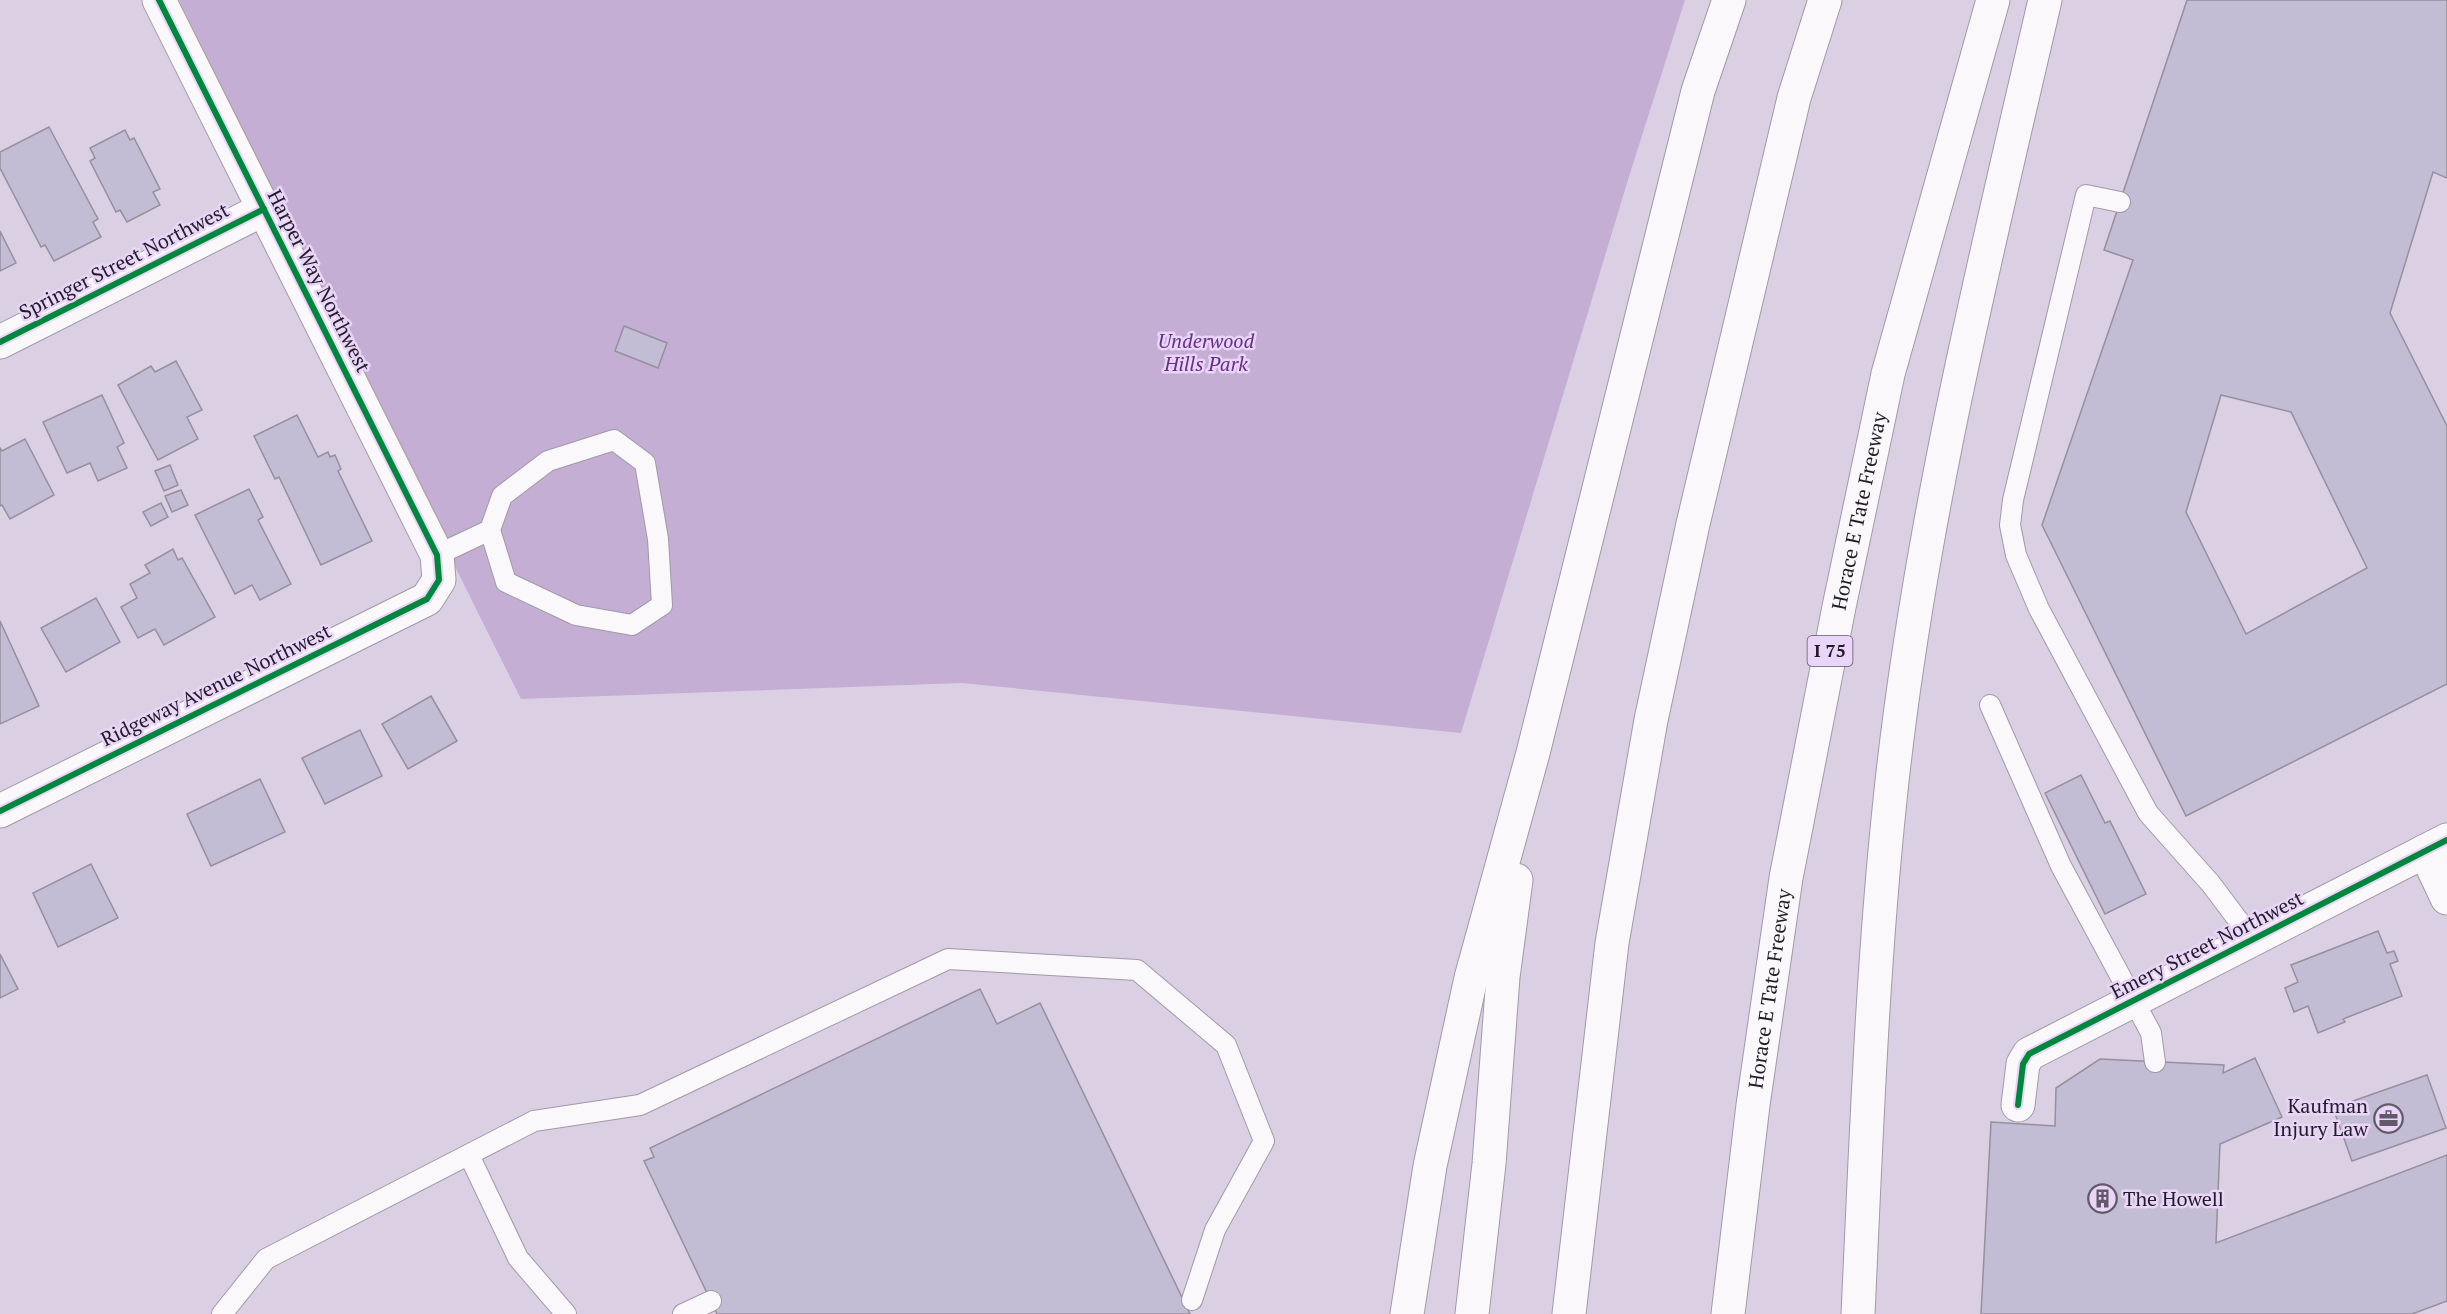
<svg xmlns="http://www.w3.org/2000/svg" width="2447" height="1314" font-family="'PT Serif',serif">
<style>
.green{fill:#c4aed4}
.building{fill:#c3bcd5;stroke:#958f9e;stroke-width:1.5;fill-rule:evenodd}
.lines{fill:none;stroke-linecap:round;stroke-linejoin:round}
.service-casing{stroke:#a199a7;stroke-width:22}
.minor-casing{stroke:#a199a7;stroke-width:35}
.motorway-casing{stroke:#a199a7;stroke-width:35}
.service{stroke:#faf8fb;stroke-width:20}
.minor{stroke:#faf8fb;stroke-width:33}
.motorway{stroke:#faf8fb;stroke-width:33}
.cycleway-casing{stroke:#e9d5f8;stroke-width:10}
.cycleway{stroke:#00873e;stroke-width:6}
.labels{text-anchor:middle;stroke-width:5;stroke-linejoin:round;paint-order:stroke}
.shield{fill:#e9d5f8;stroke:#5e5366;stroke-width:1.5}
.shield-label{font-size:18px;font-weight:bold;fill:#221b28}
.street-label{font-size:20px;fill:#221b28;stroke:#e9d5f8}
.park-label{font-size:20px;font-style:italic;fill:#692e8c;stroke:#e9d5f8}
.poi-label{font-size:20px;fill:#221b28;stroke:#e9d5f8;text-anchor:end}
</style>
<rect width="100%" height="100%" fill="#dbd0e3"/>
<polygon class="green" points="179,0 1685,0 1627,183 1461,733 962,683 521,699 289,233"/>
<g class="building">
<path d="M2187,0H2447V178L2433,172L2390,313L2447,426V684L2186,816L2042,525L2133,260L2104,250ZM2221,395L2291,412L2367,568L2246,634L2186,512Z"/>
<polygon points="49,127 98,219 93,222 101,237 54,261 45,245 41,247 0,168 0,152"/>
<polygon points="125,130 130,140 134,138 160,189 153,192 160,205 127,222 120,210 116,212 90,161 95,158 90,148"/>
<polygon points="0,231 16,263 0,271"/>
<polygon points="624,326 667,343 658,368 615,351"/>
<polygon points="176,361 202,410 187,417 198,439 158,460 118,385 151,366 155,372"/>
<polygon points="102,395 124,443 117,447 127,468 98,481 90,463 67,473 43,422"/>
<polygon points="297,415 318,457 328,452 330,457 335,455 341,469 338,471 372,541 321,565 279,477 275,479 254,436"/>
<polygon points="25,439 54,495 10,519 2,505 0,506 0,448 2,451"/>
<polygon points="170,465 178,485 164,491 155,471"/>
<polygon points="249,489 263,517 258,520 291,584 260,600 252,585 235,594 195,515"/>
<polygon points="181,490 188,505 172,512 165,496"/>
<polygon points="161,503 168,517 151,526 143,512"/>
<polygon points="173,549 178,560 182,558 215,617 164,645 155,629 138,638 121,607 137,598 130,584 150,573 145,565"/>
<polygon points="96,598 120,642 66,672 41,628"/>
<polygon points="0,621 39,706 0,724"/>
<polygon points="431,696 457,741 408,769 382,724"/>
<polygon points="360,730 382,776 325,804 302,758"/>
<polygon points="2081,775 2105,823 2110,821 2146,894 2105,914 2045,793"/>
<polygon points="260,779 285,832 211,866 187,814"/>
<polygon points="91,864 118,918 58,947 33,893"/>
<polygon points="2378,931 2387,953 2394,951 2398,961 2390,964 2402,996 2343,1019 2345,1022 2318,1033 2308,1006 2294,1012 2285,988 2298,982 2291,965"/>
<polygon points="0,954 18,989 0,998"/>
<polygon points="980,989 997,1024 1040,1003 1190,1314 717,1314 644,1161 654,1157 650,1148"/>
<polygon points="2255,1058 2282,1117 2220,1144 2216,1243 2447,1155 2447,1301 2412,1314 1981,1314 1991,1122 2055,1126 2056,1088 2100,1059 2224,1065 2223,1073"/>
<polygon points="2427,1075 2446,1128 2352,1161 2333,1108"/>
</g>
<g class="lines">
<defs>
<g id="service">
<polyline points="2120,202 2086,195 2013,500 2010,525 2016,555 2039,609 2148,813 2211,884 2253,940"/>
<polyline points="437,555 490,530 502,496 548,461 614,440 645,463 658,539 662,605 632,625 576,615 506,582 490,530"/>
<polyline points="1990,705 2061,866 2151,1033 2155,1062"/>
<polyline points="469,1155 518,1258 566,1314"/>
<polyline points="222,1314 266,1259 534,1121 640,1105 948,959 1137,970 1226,1045 1264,1141 1215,1230 1192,1300"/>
<polyline points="683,1314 711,1301"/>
</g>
<g id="minor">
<polyline points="0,342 264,209"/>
<polyline points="0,811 427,599 439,580 437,555 159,0"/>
<polyline points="2425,851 2447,898"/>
<polyline points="2018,1105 2023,1064 2029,1054 2447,840"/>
</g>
<g id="motorway">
<polyline points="1407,1314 1430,1166 1471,978 1533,753 1698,91 1729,0"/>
<polyline points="1472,1314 1489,1164 1503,977 1516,880"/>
<polyline points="1569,1314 1612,943 1651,720 1693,524 1794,98 1825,0"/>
<path id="s1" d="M1728,1314L1753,1105L1786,878L1839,607L1888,374L1993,0"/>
<path d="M1858,1314C1866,1143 1872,971 1890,800C1918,530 1984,264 2045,0"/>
</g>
</defs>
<use href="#service" class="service-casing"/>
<use href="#minor" class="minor-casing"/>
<use href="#motorway" class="motorway-casing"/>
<use href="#service" class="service"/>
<use href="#minor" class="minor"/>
<use href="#motorway" class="motorway"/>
<defs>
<g id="cycleway">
<polyline points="0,342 264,209"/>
<polyline points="0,811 427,599 439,580 437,555 159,0"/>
<polyline points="2018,1105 2023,1064 2029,1054 2447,840"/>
</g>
</defs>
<use href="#cycleway" class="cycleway-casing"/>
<use href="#cycleway" class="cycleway"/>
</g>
<defs>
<symbol id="office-ring" viewBox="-11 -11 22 22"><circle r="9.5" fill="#e9d5f8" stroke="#635a69" stroke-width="1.5"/><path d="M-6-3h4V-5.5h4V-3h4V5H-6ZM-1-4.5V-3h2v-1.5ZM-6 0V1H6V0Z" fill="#635a69"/></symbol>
<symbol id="building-ring" viewBox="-11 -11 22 22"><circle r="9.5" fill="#e9d5f8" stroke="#635a69" stroke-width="1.5"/><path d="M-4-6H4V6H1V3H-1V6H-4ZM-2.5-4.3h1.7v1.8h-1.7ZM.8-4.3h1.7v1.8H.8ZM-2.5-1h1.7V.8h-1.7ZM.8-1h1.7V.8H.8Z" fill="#635a69"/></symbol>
</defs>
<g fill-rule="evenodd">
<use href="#office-ring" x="2372" y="1102" width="33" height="33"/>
<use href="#building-ring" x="2086" y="1182" width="33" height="33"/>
</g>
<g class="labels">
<rect class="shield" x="1807.5" y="636" width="45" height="30" rx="4.5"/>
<g class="shield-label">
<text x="1830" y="657">I 75</text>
</g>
<g class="street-label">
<text transform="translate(124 261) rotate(-27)" y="7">Springer Street Northwest</text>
<text transform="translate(319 281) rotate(63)" y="7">Harper Way Northwest</text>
<text dy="7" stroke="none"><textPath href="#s1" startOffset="814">Horace E Tate Freeway</textPath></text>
<text transform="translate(216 685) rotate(-26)" y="7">Ridgeway Avenue Northwest</text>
<text transform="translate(2207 945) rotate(-27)" y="7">Emery Street Northwest</text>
<text dy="7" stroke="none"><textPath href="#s1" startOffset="328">Horace E Tate Freeway</textPath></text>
</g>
<g class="park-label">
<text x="1206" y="348">Underwood<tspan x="1206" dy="23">Hills Park</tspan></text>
</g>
<g class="poi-label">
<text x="2368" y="1113">Kaufman<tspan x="2368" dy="23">Injury Law</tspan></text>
<text x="2123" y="1206" text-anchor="start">The Howell</text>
</g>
</g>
</svg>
